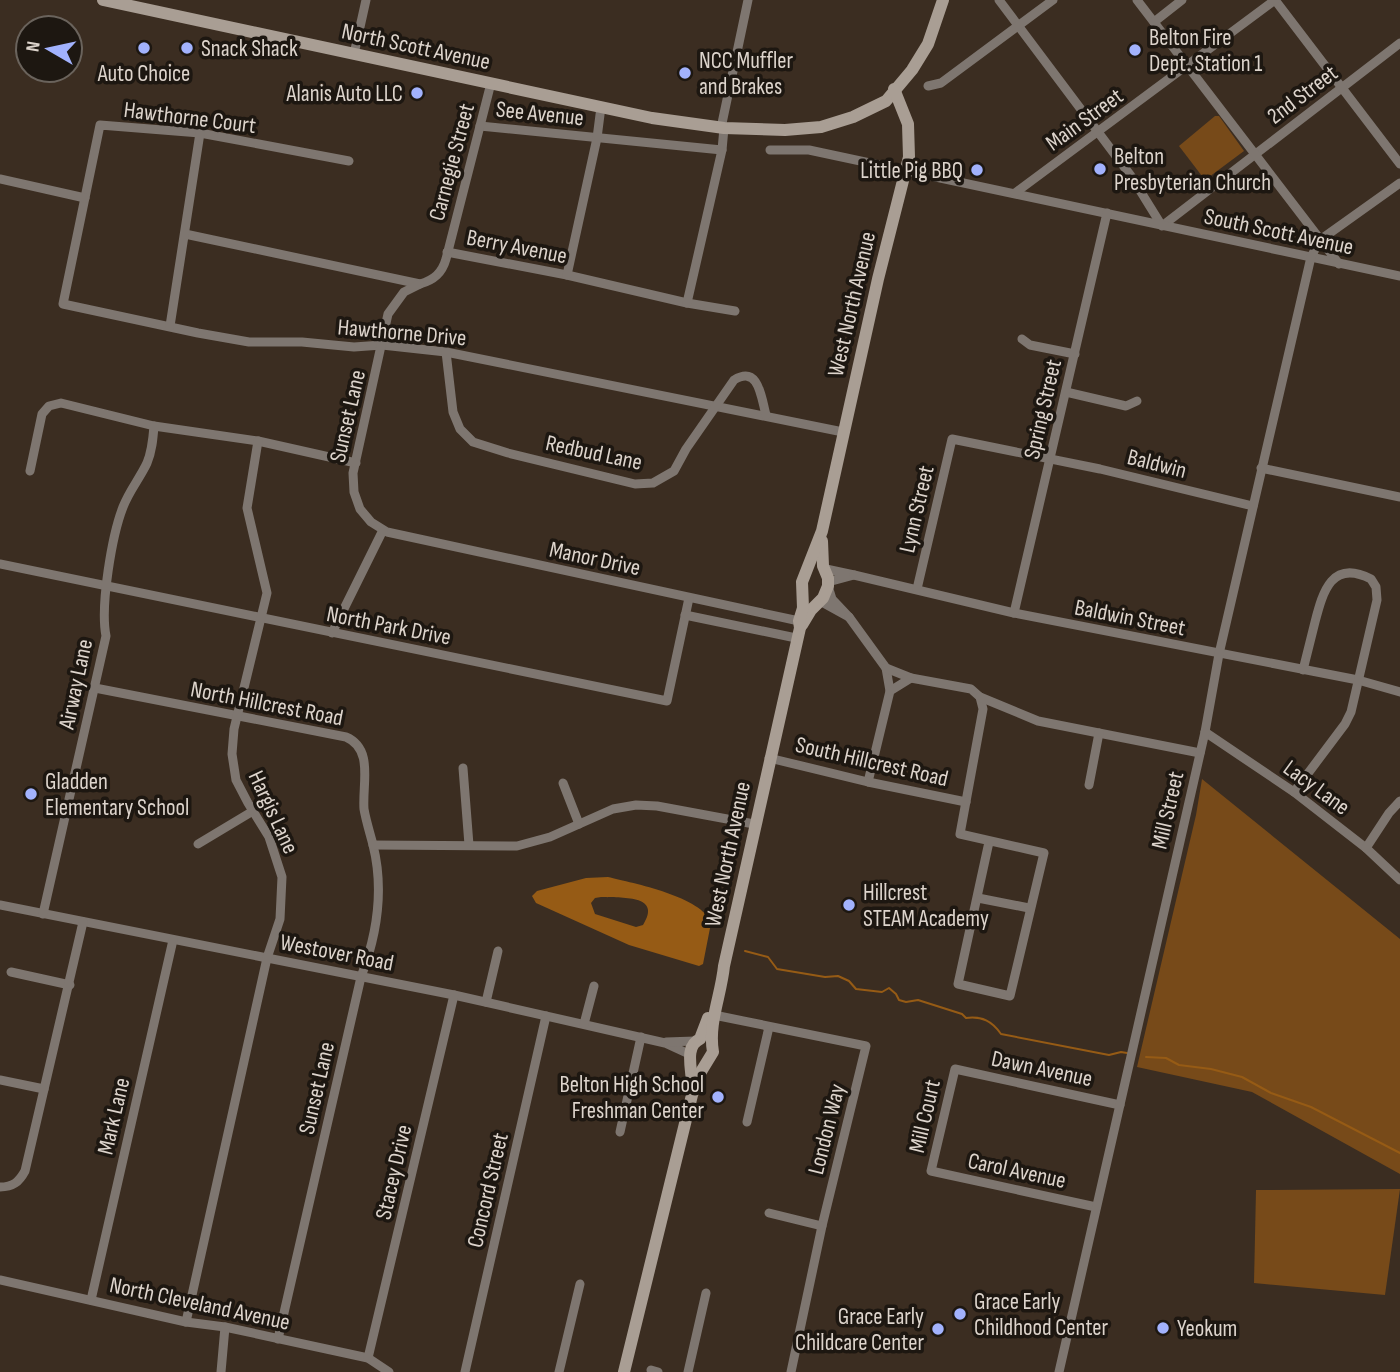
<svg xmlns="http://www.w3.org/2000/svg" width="1400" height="1372" font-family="'Sofia Sans Condensed',sans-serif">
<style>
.green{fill:#774a19}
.water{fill:#965b15;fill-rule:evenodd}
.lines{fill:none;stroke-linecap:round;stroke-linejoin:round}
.stream{stroke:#965b15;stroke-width:2}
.minor{stroke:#7e7670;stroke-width:9}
.secondary{stroke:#a99e94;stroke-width:12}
.poi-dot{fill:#a2b2fd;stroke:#1d1711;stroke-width:2.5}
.labels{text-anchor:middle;stroke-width:7;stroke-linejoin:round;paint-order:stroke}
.poi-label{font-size:23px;fill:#ddd4cc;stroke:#1d1711;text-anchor:start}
.street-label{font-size:23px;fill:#ddd4cc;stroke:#1d1711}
</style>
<rect width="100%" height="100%" fill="#3b2d21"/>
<g class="green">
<polygon points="1215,116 1219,116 1244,151 1205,180 1179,146"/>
<polygon points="1202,779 1400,939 1400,1174 1252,1092 1137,1067 1196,815"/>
<polygon points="1400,1189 1385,1295 1254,1283 1256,1190"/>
</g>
<path class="water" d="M608,877C633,883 703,897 711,923L703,964L699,966L629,945L536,903L532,896L537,891L586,878ZM601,897C620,898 663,894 643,925L636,927L595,914L591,903L595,898Z"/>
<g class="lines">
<g class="stream">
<path d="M745,951L768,957L777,969L825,977L838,976L849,981L856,989L882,992L889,988L896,994L899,1000L906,1002L918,1000L962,1014L966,1018C982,1016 992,1021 1001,1034L1109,1055L1121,1052L1127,1053"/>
<polyline points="1146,1057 1166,1058 1179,1065 1211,1069 1242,1077 1271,1093 1311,1107 1400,1153"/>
</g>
<g class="minor">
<polyline points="999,0 1131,176 1162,226 1400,43"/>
<polyline points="1137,0 1339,264"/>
<polyline points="1275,0 1400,164"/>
<polyline points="1154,22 1182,0"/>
<polyline points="354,54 366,0"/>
<polyline points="928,86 941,83 1053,0"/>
<polyline points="480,126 722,150"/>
<polyline points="721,128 748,0"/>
<polyline points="770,150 809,150 1400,276"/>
<polyline points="349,161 200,133 100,125 63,304 198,333 249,342 302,342 354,347 382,345 446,352 843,432"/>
<polyline points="0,179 85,198"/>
<polyline points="1015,193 1275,0"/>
<path d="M185,234L420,284C434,280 442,273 446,259L491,83"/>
<polyline points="447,252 567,275 687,303 735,311"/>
<polyline points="567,275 597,138 601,107"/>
<polyline points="420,284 404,292 388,314 353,473 354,492 360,509 371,522 387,532 799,621"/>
<polyline points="687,303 722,150 724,128"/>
<polyline points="170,326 200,133"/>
<polyline points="1022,339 1030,345 1075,354"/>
<path d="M446,352L453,412L460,429L473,442L508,453L635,484L653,483L674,471L686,449L734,380C759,365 761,397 766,415"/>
<polyline points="1066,392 1126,406 1137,401"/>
<polyline points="1261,468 1400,497"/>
<polyline points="30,471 42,414 49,406 61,403 154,426 258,441 356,463"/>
<polyline points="0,564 667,701 689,598"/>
<polyline points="826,569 854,575 828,582"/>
<polyline points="854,575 1014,613 1358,680 1400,692"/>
<polyline points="917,589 952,439 1100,469 1253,506"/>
<polyline points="820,601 849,617 832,599 828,586"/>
<polyline points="1014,613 1107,213"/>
<polyline points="685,615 796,638"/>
<polyline points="849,617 886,668 890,691 868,782"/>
<polyline points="332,633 383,530"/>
<polyline points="886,668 911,678 971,689 980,697 983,709 960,834 1044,853 1010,996 958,984 989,842"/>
<path d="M95,688L346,737C374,749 362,784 364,809C366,821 370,833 373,845C384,889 377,935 361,977L278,1339"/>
<polyline points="890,691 911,678"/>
<polyline points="980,697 1038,721 1200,753"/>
<polyline points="1205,732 1294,792 1366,848 1400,880"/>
<polyline points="769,758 868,782 966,802"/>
<polyline points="463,768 469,845"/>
<polyline points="563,783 579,824"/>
<polyline points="1089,785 1099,733"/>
<path d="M1294,792L1345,724L1351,712L1377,600L1376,587L1371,579C1332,559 1323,591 1315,622C1311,638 1307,654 1303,670"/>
<polyline points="198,844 253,811"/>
<polyline points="373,845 517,846 550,837 613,809 636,805 657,806 754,824"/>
<polyline points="1366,848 1389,813 1400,801"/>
<polyline points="978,898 1029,908"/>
<polyline points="0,905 454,995 665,1043 691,1055"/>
<path d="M43,914L106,636C100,606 112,535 123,507C129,491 140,478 147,463C152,451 153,439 154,426"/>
<polyline points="11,972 70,985"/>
<polyline points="486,1002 498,951"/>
<polyline points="714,1015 866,1046 822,1226 791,1372"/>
<polyline points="584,1024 594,986"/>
<polyline points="666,1042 695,1041"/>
<polyline points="0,1080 44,1089"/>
<polyline points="747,1122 769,1027"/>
<polyline points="620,1132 641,1037"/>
<path d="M0,1187C13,1187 19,1182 25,1171L83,922"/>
<polyline points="1096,1207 931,1171 955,1069 1120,1105"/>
<polyline points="769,1213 822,1226"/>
<polyline points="0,1280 186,1322 225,1327 368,1358 389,1372"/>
<polyline points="91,1300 173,940"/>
<polyline points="186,1322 267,958 280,919 282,877 269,837 248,803 236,780 232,754 234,729 267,593 247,508 258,441"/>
<polyline points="368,1358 454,995"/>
<polyline points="651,1370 658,1372"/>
<polyline points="221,1372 225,1327"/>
<polyline points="465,1372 546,1016"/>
<polyline points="559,1372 580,1284"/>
<polyline points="688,1372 706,1293"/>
<polyline points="1059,1372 1205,732 1219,654 1311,257 1320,240 1400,183"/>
</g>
<g class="secondary">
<polyline points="103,0 652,118 724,128 785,130 821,127 853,117 886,101 912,70 928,44 943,0"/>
<polyline points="802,625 811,610 823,598 828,586 828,578 823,566 822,541"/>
<path d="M692,1084C692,1069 684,1046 700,1039L708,1018"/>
<path d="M624,1372L692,1095L699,1075L713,1052C708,1023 721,996 724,966L800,628L799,621L803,608L802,582L822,531L878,279L909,157L908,124L894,89"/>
</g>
</g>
<g class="poi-dot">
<circle cx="144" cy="48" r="7"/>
<circle cx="187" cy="48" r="7"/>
<circle cx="1135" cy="50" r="7"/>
<circle cx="685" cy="73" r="7"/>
<circle cx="417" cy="93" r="7"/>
<circle cx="1100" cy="169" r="7"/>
<circle cx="977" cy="170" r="7"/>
<circle cx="31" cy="794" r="7"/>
<circle cx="849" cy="905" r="7"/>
<circle cx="718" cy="1097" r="7"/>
<circle cx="960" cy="1314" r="7"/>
<circle cx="1163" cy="1328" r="7"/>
<circle cx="938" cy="1329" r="7"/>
</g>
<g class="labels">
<g class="poi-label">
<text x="1149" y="45">Belton Fire<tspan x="1149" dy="26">Dept. Station 1</tspan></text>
<text x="201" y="56">Snack Shack</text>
<text x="699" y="68">NCC Muffler<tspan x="699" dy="26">and Brakes</tspan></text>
<text x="144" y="81" text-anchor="middle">Auto Choice</text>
<text x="403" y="101" text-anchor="end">Alanis Auto LLC</text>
<text x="1114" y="164">Belton<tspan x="1114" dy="26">Presbyterian Church</tspan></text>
<text x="963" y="178" text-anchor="end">Little Pig BBQ</text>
<text x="45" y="789">Gladden<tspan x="45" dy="26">Elementary School</tspan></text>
<text x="863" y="900">Hillcrest<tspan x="863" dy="26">STEAM Academy</tspan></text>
<text x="704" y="1092" text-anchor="end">Belton High School<tspan x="704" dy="26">Freshman Center</tspan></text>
<text x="974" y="1309">Grace Early<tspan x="974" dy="26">Childhood Center</tspan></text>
<text x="924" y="1324" text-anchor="end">Grace Early<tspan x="924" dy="26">Childcare Center</tspan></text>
<text x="1177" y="1336">Yeokum</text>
</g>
<g class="street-label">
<text transform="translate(416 46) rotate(12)" y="8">North Scott Avenue</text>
<text transform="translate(1302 94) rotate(-37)" y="8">2nd Street</text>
<text transform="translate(540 113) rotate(6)" y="8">See Avenue</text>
<text transform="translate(190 117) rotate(7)" y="8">Hawthorne Court</text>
<text transform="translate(1084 119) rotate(-36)" y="8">Main Street</text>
<text transform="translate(451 162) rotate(-75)" y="8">Carnegie Street</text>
<text transform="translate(1279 231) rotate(12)" y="8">South Scott Avenue</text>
<text transform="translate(517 246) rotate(11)" y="8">Berry Avenue</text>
<text transform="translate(851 304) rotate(-77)" y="8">West North Avenue</text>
<text transform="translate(402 332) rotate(5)" y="8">Hawthorne Drive</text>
<text transform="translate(1042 409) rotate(-77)" y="8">Spring Street</text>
<text transform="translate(347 416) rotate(-77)" y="8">Sunset Lane</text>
<text transform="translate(594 452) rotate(12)" y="8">Redbud Lane</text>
<text transform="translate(1157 463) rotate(14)" y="8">Baldwin</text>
<text transform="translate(916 509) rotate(-77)" y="8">Lynn Street</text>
<text transform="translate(595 558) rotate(12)" y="8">Manor Drive</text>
<text transform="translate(1130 617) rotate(11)" y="8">Baldwin Street</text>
<text transform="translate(389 625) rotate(11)" y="8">North Park Drive</text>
<text transform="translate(75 684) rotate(-78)" y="8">Airway Lane</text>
<text transform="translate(267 703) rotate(11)" y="8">North Hillcrest Road</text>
<text transform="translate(872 761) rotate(13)" y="8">South Hillcrest Road</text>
<text transform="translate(1317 787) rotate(36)" y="8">Lacy Lane</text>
<text transform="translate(1167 810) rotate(-77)" y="8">Mill Street</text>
<text transform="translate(274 812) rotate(65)" y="8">Hargis Lane</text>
<text transform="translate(727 854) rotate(-78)" y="8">West North Avenue</text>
<text transform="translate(337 952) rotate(11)" y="8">Westover Road</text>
<text transform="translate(1042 1068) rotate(12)" y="8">Dawn Avenue</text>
<text transform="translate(316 1088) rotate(-77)" y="8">Sunset Lane</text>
<text transform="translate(113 1116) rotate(-77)" y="8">Mark Lane</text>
<text transform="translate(924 1116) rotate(-77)" y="8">Mill Court</text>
<text transform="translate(826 1129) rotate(-76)" y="8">London Way</text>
<text transform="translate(1017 1170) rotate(12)" y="8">Carol Avenue</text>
<text transform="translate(393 1172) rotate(-77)" y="8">Stacey Drive</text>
<text transform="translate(487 1190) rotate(-77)" y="8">Concord Street</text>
<text transform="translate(200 1303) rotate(12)" y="8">North Cleveland Avenue</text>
</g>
</g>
<g transform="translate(49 49) rotate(279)"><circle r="33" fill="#1d1711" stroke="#6a635c" stroke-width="2"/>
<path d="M0-5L12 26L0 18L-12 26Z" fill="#a2b2fd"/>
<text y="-10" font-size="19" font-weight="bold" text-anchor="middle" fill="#ddd4cc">N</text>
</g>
</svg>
